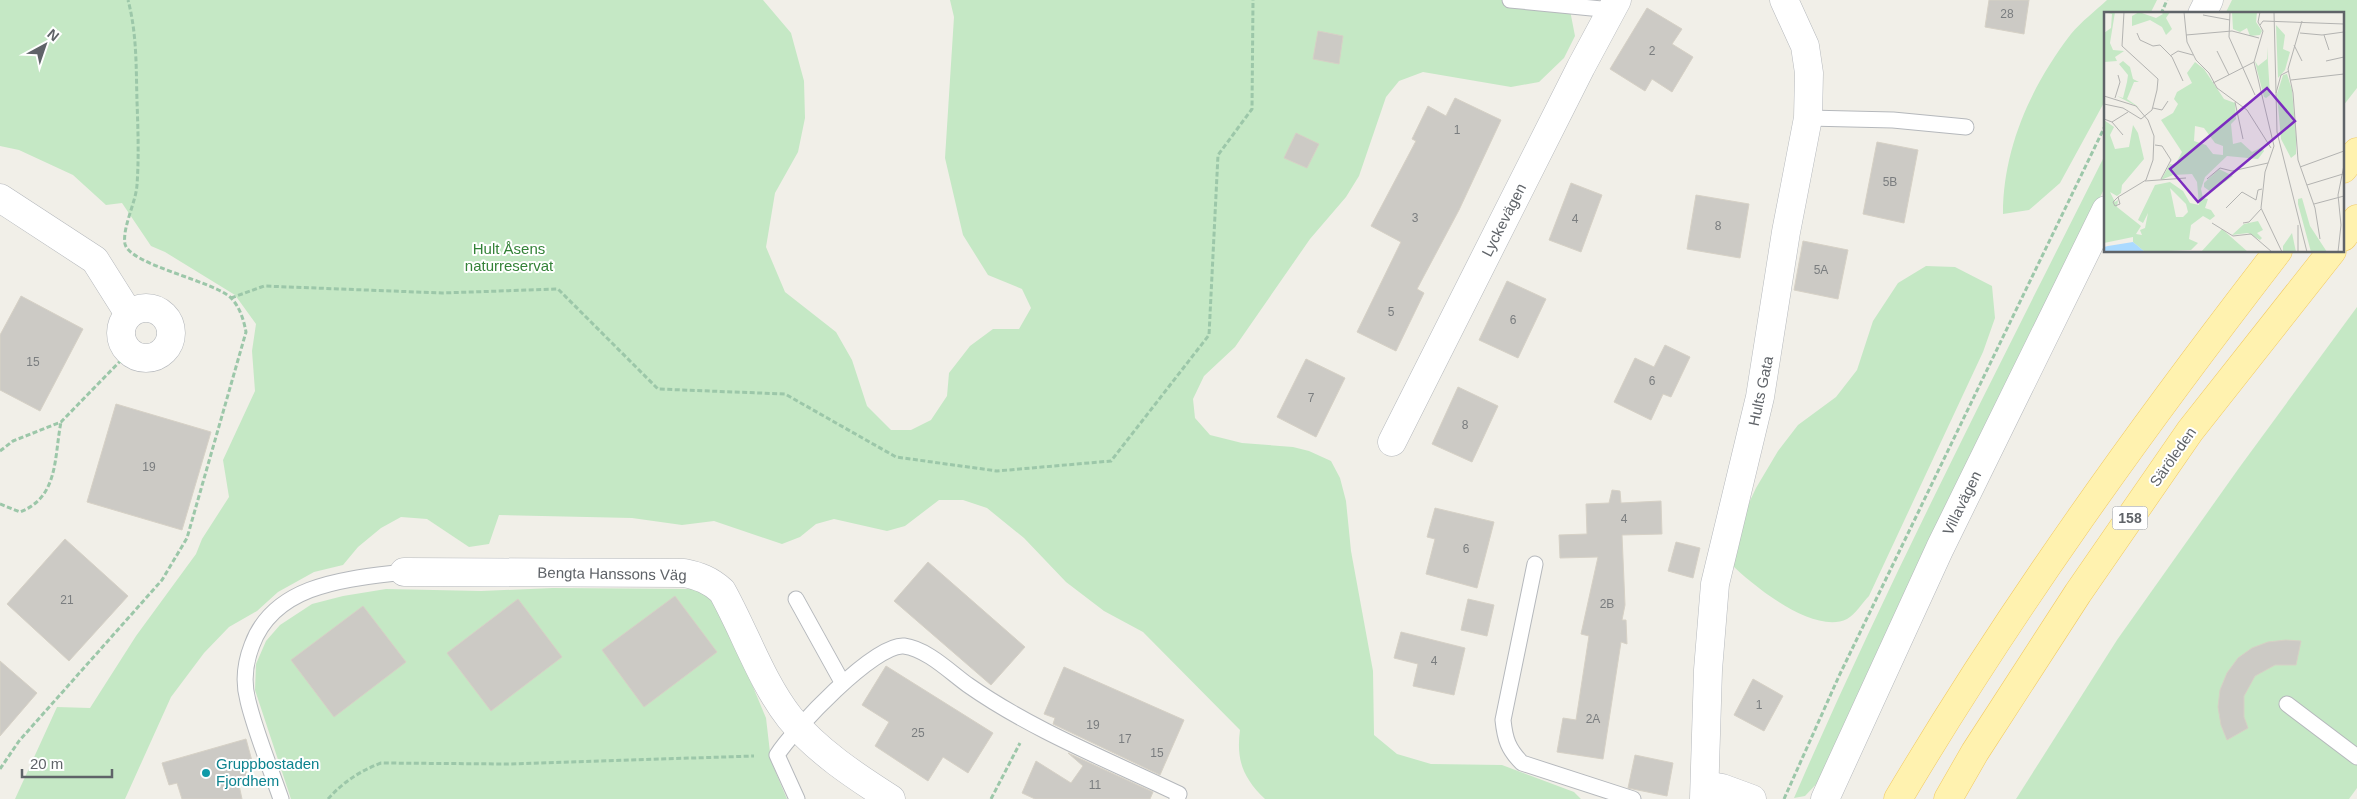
<svg xmlns="http://www.w3.org/2000/svg" width="2357" height="799" font-family="Helvetica,sans-serif">
<style>
.green{fill:#c5e8c5}
.building{fill:#cccac5;stroke:#d6d1c6}
.lines{fill:none;stroke-linecap:round;stroke-linejoin:round}
.service-casing{stroke:#b5b8bc;stroke-width:17}
.minor-casing{stroke:#b5b8bc;stroke-width:29}
.primary-casing{stroke:#f2c960;stroke-width:29}
.path{stroke:#9cc7a9;stroke-width:3;stroke-dasharray:5 2.5;stroke-linecap:butt}
.service{stroke:#fff;stroke-width:15}
.minor{stroke:#fff;stroke-width:28}
.primary{stroke:#fff2af;stroke-width:28}
.culture-dot{fill:#0f9aa8;stroke:#fff;stroke-width:2}
.labels{text-anchor:middle;stroke-width:4;stroke-linejoin:round;paint-order:stroke}
.number-label{font-size:12px;fill:#7a7d7f}
.shield{fill:#fff;stroke:#8f9295;stroke-width:1}
.shield-label{font-size:14px;font-weight:bold;fill:#5f6368}
.street-label{font-size:15px;fill:#5f6368;stroke:#fff}
.park-label{font-size:15px;fill:#348238;stroke:#fff}
.culture-label{font-size:15px;fill:#0d838f;stroke:#fff;text-anchor:start}
.inset-road{fill:none;stroke:#b3b3b1;stroke-width:1}
.view{fill:#7b2cbf;fill-opacity:0.15;stroke:#7b2cbf;stroke-width:2.5}
.inset-edge{fill:none;stroke:#5f6368;stroke-width:2.5}
</style>
<rect width="100%" height="100%" fill="#f1efe8"/>
<g class="green">
<path d="M0,0H763L791,33L804,81L805,118L798,152L775,193L766,247L785,292L836,332L852,360L867,406L891,430H911L931,420L947,396L949,373L970,346L993,329H1019L1031,308L1022,289L988,275L963,235L945,158L954,17L950,0H1568L1575,36L1564,58L1539,82L1511,87L1423,72L1399,81L1386,97L1359,176L1346,197L1310,239L1235,347L1204,376L1193,399L1195,418L1210,435L1242,443L1293,447L1309,451L1331,461L1340,478L1346,501L1351,551L1373,671L1374,735L1397,754L1431,764L1502,765L1574,792L1581,799H1265C1243,778 1236,760 1240,730L1143,632L1104,611L1066,582L1024,538L987,508L963,500H939L905,526L887,531L834,519L816,524L800,537L782,544L714,521L682,525L632,518L499,515L489,544L469,547L427,519L401,517L381,528L358,547L343,565L314,572L278,592L257,611L229,627L204,653L171,697L125,799H15L57,707L90,708L136,636L196,554L202,539L229,497L223,460L255,391L252,351L256,324L235,295L165,252L151,246L122,203L106,205L73,175L19,150L0,146Z"/>
<path d="M2107,0H2157L2150,14H2106V99L2060,183L2029,210L2003,214C2003,148 2031,86 2071,34C2081,22 2095,11 2107,0Z"/>
<polygon points="2232,0 2357,0 2357,88 2343,106 2343,34 2346,30 2343,33 2343,14 2225,14"/>
<path d="M2106,153V185L2007,386L1820,780L1805,796L1794,798C1889,579 1999,366 2106,153Z"/>
<path d="M1926,266L1955,267L1992,286L1995,318L1983,352L1869,596C1863,602 1855,615 1847,619C1814,635 1753,586 1730,563L1735,533L1756,488L1778,451L1798,425L1836,397L1857,370L1873,321L1898,283Z"/>
<polygon points="2357,307 2357,788 2349,799 2016,799 2117,640 2239,468"/>
<polygon points="553,588 693,589 709,596 721,612 731,634 766,718 771,761 787,799 291,799 255,690 256,664 266,641 280,625 312,604 343,596 386,589 481,591"/>
</g>
<g class="building">
<polygon points="1989,0 2029,0 2024,34 1985,27"/>
<polygon points="1647,8 1682,29 1672,44 1693,57 1672,92 1652,79 1645,91 1610,69"/>
<polygon points="1318,31 1343,36 1339,64 1313,59"/>
<polygon points="1455,98 1501,120 1459,210 1417,289 1424,293 1396,351 1357,332 1401,242 1371,226 1416,141 1412,139 1428,106 1446,116"/>
<polygon points="1296,133 1319,144 1307,168 1284,158"/>
<polygon points="1877,142 1918,150 1904,223 1863,214"/>
<polygon points="1571,183 1602,195 1581,252 1549,240"/>
<polygon points="1696,195 1749,204 1740,258 1687,249"/>
<polygon points="1803,241 1848,250 1838,299 1794,290"/>
<polygon points="1507,281 1546,299 1518,358 1479,340"/>
<polygon points="21,296 83,329 40,411 0,390 0,335"/>
<polygon points="1665,345 1690,357 1671,397 1663,394 1651,420 1614,402 1635,358 1654,367"/>
<polygon points="1306,359 1345,378 1316,437 1277,417"/>
<polygon points="1458,387 1498,406 1472,462 1432,444"/>
<polygon points="116,404 211,432 182,530 87,502"/>
<polygon points="1612,490 1620,491 1621,503 1661,501 1662,534 1622,535 1625,605 1622,620 1626,620 1627,644 1621,642 1603,759 1557,752 1563,718 1576,720 1589,636 1581,634 1598,557 1560,558 1559,535 1587,534 1586,504 1609,503"/>
<polygon points="1435,508 1494,522 1477,588 1426,574 1435,539 1427,537"/>
<polygon points="65,539 128,596 69,661 7,604"/>
<polygon points="1676,542 1700,548 1693,578 1668,571"/>
<polygon points="928,562 1025,647 991,685 894,601"/>
<polygon points="675,596 717,652 644,707 602,650"/>
<polygon points="518,599 562,657 491,711 447,653"/>
<polygon points="1468,599 1494,605 1487,636 1461,630"/>
<polygon points="363,606 406,662 334,717 291,660"/>
<polygon points="1401,632 1465,648 1454,695 1413,686 1418,664 1394,658"/>
<polygon points="2286,640 2301,641 2296,665 2275,665 2255,676 2244,696 2244,717 2248,728 2227,740 2221,725 2218,707 2220,690 2227,673 2238,658 2252,648 2268,642"/>
<polygon points="0,661 37,693 0,736"/>
<polygon points="886,666 993,733 968,773 943,757 928,781 875,746 889,722 862,705"/>
<polygon points="1064,667 1184,720 1160,775 1053,724 1055,718 1044,714"/>
<polygon points="1753,679 1783,696 1764,731 1734,715"/>
<polygon points="246,739 252,761 244,764 249,783 239,785 242,799 182,799 177,783 169,785 162,763"/>
<polygon points="1068,753 1153,792 1150,799 1035,799 1022,793 1036,761 1071,783 1083,766"/>
<polygon points="1635,755 1673,763 1667,796 1628,788"/>
</g>
<g class="lines">
<defs>
<g id="service">
<polyline points="1510,0 1612,10"/>
<polyline points="1808,118 1893,120 1966,127"/>
<path d="M1535,564L1503,720C1505,739 1508,749 1522,763L1633,799"/>
<polyline points="796,599 842,682"/>
<polyline points="2287,704 2357,757"/>
<path d="M281,799C270,767 256,734 248,701C243,683 245,663 252,645C275,583 348,579 404,572"/>
<path d="M797,799L777,755C793,730 875,643 904,646C927,649 950,672 968,685C1032,730 1108,760 1179,794L1177,799"/>
</g>
<g id="minor">
<polyline points="2202,14 2209,0"/>
<polyline points="0,198 95,260 129,314"/>
<circle cx="146" cy="333" r="25"/>
<polyline points="1392,442 1581,67 1617,0"/>
<path d="M404,572L684,573C699,576 710,580 722,591C745,632 761,681 790,718C817,751 855,776 891,799"/>
<polyline points="1705,785 1722,788 1752,799"/>
<polyline points="1704,799 1708,670 1715,584 1760,397 1786,232 1808,118 1809,73 1805,46 1784,0"/>
<polyline points="1825,799 1940,548 2106,210"/>
</g>
<g id="primary">
<polyline points="2343,169 2357,152"/>
<polyline points="2343,237 2357,219"/>
<path d="M1898,799C2012,607 2142,427 2278,251"/>
<polyline points="1948,799 1975,752 2078,593 2190,431 2332,251"/>
</g>
</defs>
<use href="#service" class="service-casing"/>
<use href="#minor" class="minor-casing"/>
<use href="#primary" class="primary-casing"/>
<g class="path">
<polyline points="2161,14 2167,0"/>
<polyline points="231,298 264,286 442,293 558,289 658,389 785,394 896,457 997,471 1111,461 1209,335 1218,155 1252,109 1253,0"/>
<polyline points="0,451 13,441 61,422 129,352"/>
<path d="M0,504L20,512C59,497 54,457 61,422"/>
<path d="M0,769L19,741L162,580L187,538L246,332C244,321 240,307 231,298C214,281 130,265 125,244C122,228 136,202 137,185C139,157 138,129 137,101C136,67 137,34 128,0"/>
<path d="M328,799C343,782 360,771 381,763L508,764L754,756"/>
<polyline points="991,799 1020,743"/>
<polyline points="1784,799 1839,676 2106,124"/>
</g>
<use href="#service" class="service"/>
<use href="#minor" class="minor"/>
<use href="#primary" class="primary"/>
</g>
<circle class="culture-dot" cx="206" cy="773" r="5"/>
<g class="labels">
<g class="number-label">
<text x="2007" y="18">28</text>
<text x="1652" y="55">2</text>
<text x="1457" y="134">1</text>
<text x="1890" y="186">5B</text>
<text x="1415" y="222">3</text>
<text x="1575" y="223">4</text>
<text x="1718" y="230">8</text>
<text x="1821" y="274">5A</text>
<text x="1391" y="316">5</text>
<text x="1513" y="324">6</text>
<text x="33" y="366">15</text>
<text x="1652" y="385">6</text>
<text x="1311" y="402">7</text>
<text x="1465" y="429">8</text>
<text x="149" y="471">19</text>
<text x="1624" y="523">4</text>
<text x="1466" y="553">6</text>
<text x="67" y="604">21</text>
<text x="1607" y="608">2B</text>
<text x="1434" y="665">4</text>
<text x="1759" y="709">1</text>
<text x="1593" y="723">2A</text>
<text x="1093" y="729">19</text>
<text x="918" y="737">25</text>
<text x="1125" y="743">17</text>
<text x="1157" y="757">15</text>
<text x="1095" y="789">11</text>
</g>
<rect class="shield" x="2112.5" y="506.5" width="35" height="23" rx="4"/>
<g class="shield-label">
<text x="2130" y="523">158</text>
</g>
<g class="street-label">
<text transform="translate(1504 220) rotate(-63)" y="5">Lyckevägen</text>
<text transform="translate(1761 391) rotate(-78)" y="5">Hults Gata</text>
<text transform="translate(2173 457) rotate(-55)" y="5">Säröleden</text>
<text transform="translate(1962 503) rotate(-64)" y="5">Villavägen</text>
<text transform="translate(612 574) rotate(1)" y="5">Bengta Hanssons Väg</text>
</g>
<g class="park-label">
<text x="509" y="254">Hult Åsens<tspan x="509" dy="17">naturreservat</tspan></text>
</g>
<g class="culture-label">
<text x="216" y="769">Gruppbostaden<tspan x="216" dy="17">Fjordhem</tspan></text>
</g>
</g>
<g transform="translate(2104 12)">
<rect width="240" height="240" fill="#f1efe8"/>
<path d="M11,0L6,31L9,38L20,39L11,45L13,49L0,50V21L7,16L8,2L0,0ZM35,0L52,6L59,2L57,0H66L62,6L68,17L62,23L58,15L46,8L28,14V4ZM128,0H153L152,10L158,19L156,23L146,24L143,16L136,20L129,17ZM172,13L181,23L179,37L186,40L181,58L174,66ZM163,35L166,83L162,86L160,85L153,58L151,49L154,54L163,47ZM19,49L26,55L29,67L35,70H30L23,87L36,96L13,84L19,86L23,70L24,63L15,52ZM91,50L100,57L120,87L131,91L132,107L127,112L129,132L137,130L148,140L158,135L160,139L154,147L123,144L101,165L97,177L99,186L104,187L101,196L107,198L111,204L106,208L99,204L87,213L85,227L94,231L87,238L41,240L29,230V225L0,231V108L10,115L6,123L11,137L25,135L29,113L34,121L40,147L18,173L17,181L13,184L6,180L11,190L14,188L13,195L37,214L32,222L38,223L36,218L41,216L44,201L39,211L34,208L51,173L66,170L79,179L86,191L95,193L93,170L88,162L69,163L57,168L66,152L71,153L78,140L57,108L69,101L74,92L70,87L73,80L88,71L83,61ZM91,114L100,116L111,131L119,134V143L109,142L102,133L90,129ZM66,176L82,192L84,200L79,205H72ZM183,62L188,78L192,125V142L187,146L177,127L173,82L179,63ZM115,157L129,164L107,180L100,175V171ZM198,186L206,214L223,240H207L194,192V187ZM154,209L159,218L153,221L158,226L156,228L144,221L128,223L140,212ZM118,217L144,240H97ZM188,221L192,240H179V234Z" fill="#c5e8c5" fill-rule="evenodd"/>
<path d="M29,230L41,240H0V235L4,234Z" fill="#aadaff"/>
<path class="inset-road" d="M80,0L83,30L92,48L105,61L113,76L143,98L167,136M126,0L125,25L151,83M156,0L154,10L159,19L150,50L170,134L161,160L157,196L178,240M170,0L173,120L203,240M99,3L126,8M198,9L184,57L189,81L194,148L211,196L216,227M156,13L159,9L240,12M33,21L36,28L49,34L56,33L68,45L79,69M196,21L218,23L240,20M82,23L128,19L155,26M220,23L225,38M190,33L198,49M113,39L125,63M66,44L74,39L89,43M222,49L240,45M187,68L240,62M109,71L150,50M172,81L177,63L185,59M0,84L32,94L44,108L50,124L49,148L42,168L14,185L9,190L11,194L16,192L14,185M11,86L16,70L14,63M131,90L139,127M0,92L19,96L37,107L48,98L53,78L54,67L18,34L20,0M49,96L58,98L64,89M0,107L8,110L19,123M8,110L24,100M51,133L58,134L67,148L57,167M196,155L240,139M103,167L116,156L128,159L164,151M41,169L82,166M203,173L239,162M210,192L240,184M122,196L138,180L152,188L154,178L158,177M108,211L129,224L147,222L168,240M139,211L145,210L157,197M194,213V240M234,240L237,213L234,183L240,153"/>
<path class="view" d="M163,76L191,109L94,190L66,157Z"/>
<rect width="240" height="240" class="inset-edge"/>
</g>
<g transform="translate(45 45) rotate(40)" stroke="#ffffff" stroke-width="4" paint-order="stroke">
<path d="M0-4L9 19L0 12L-9 19Z" fill="#5f6368"/>
<text y="-8" font-size="14" font-weight="bold" text-anchor="middle" fill="#5f6368">N</text>
</g>
<path d="M22 769v8h90v-8" fill="none" stroke="#5f6368" stroke-width="2.5"/>
<text x="30" y="769" font-size="15" fill="#5f6368" stroke="#ffffff" stroke-width="4" paint-order="stroke">20 m</text>
</svg>
